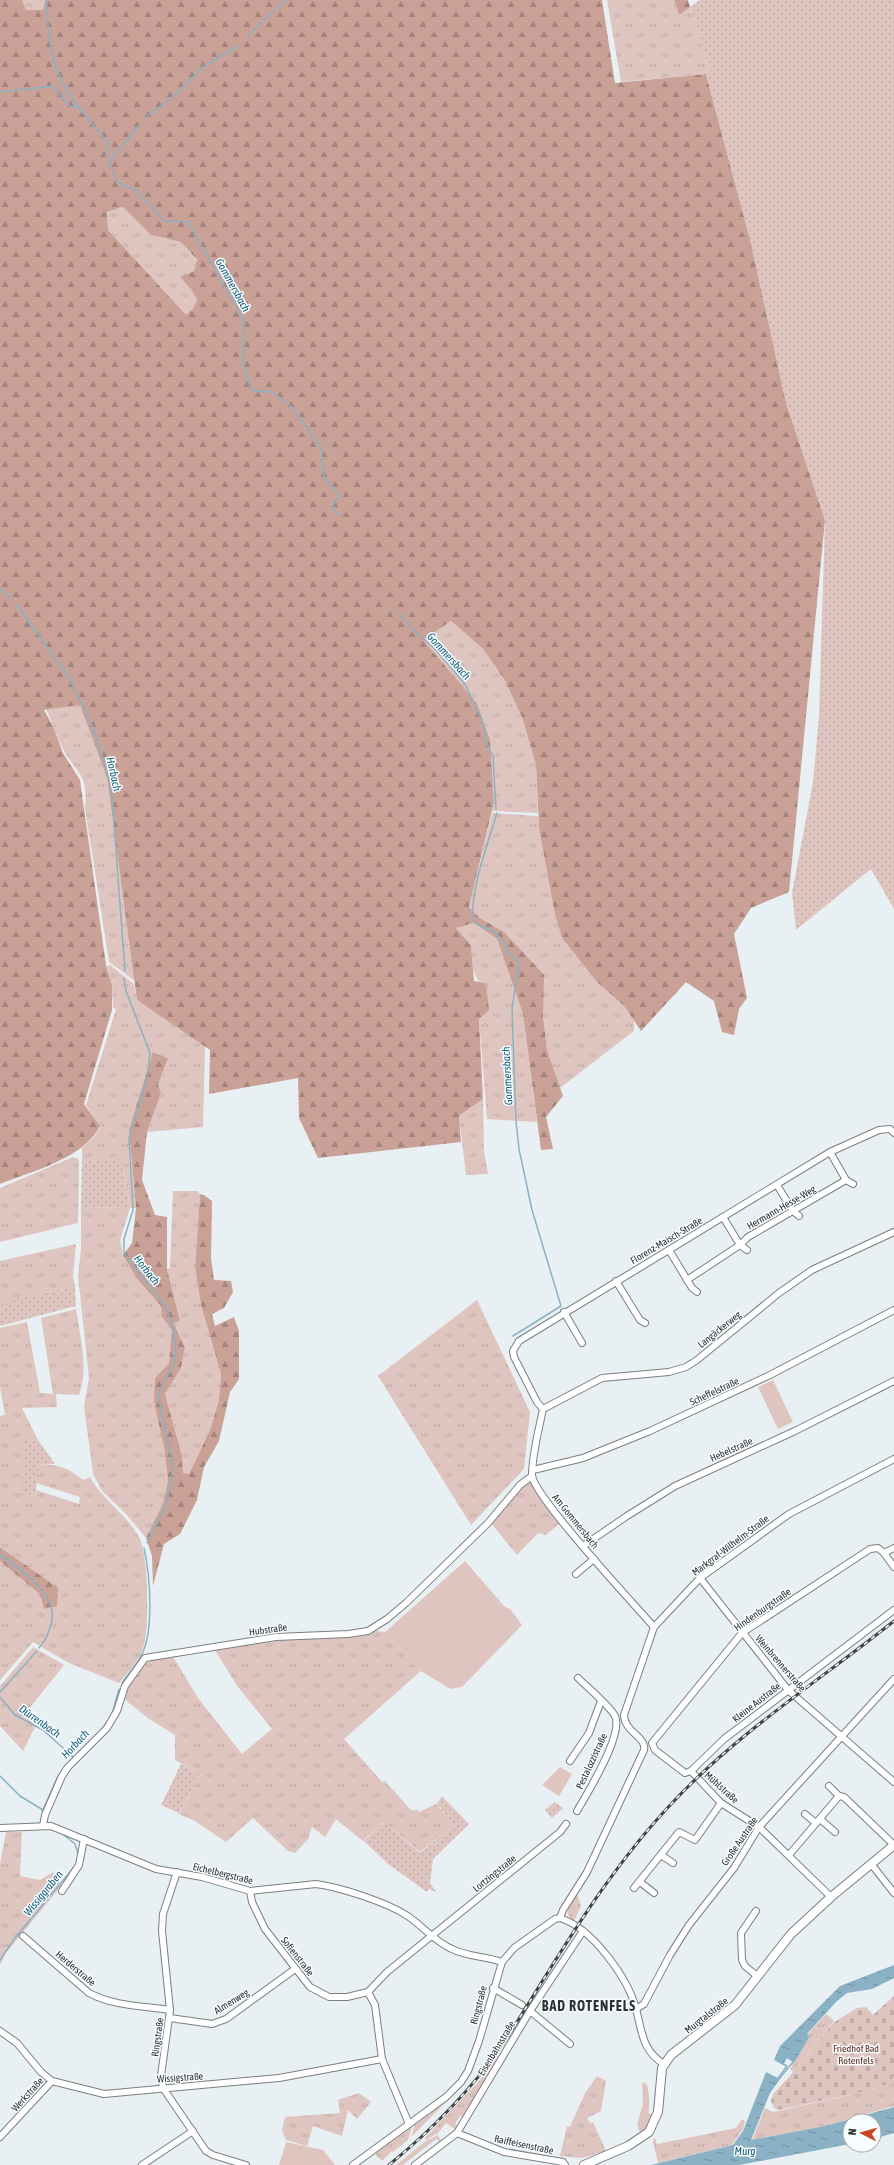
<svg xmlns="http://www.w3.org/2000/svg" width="894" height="2165" font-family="'Asap Condensed',sans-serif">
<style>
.grass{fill:url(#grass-tufts)}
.forest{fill:url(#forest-firs);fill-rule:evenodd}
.cemetery{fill:url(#cemetery-stones)}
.park{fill:#dfc5bf}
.garden{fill:url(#garden-dots)}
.water{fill:url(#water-ripples)}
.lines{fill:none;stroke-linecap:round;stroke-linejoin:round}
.stream{stroke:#8ab2c4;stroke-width:1.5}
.minor-casing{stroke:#797f82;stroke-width:8}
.tertiary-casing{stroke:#797f82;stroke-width:10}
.minor{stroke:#fff;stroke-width:6}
.tertiary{stroke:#fff;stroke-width:8}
.rail-casing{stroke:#414446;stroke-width:3}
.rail{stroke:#f8fdff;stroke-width:1.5;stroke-dasharray:4.5;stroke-linecap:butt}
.labels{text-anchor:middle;stroke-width:3;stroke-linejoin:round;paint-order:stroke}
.street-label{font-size:10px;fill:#2e3132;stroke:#f8fdff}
.park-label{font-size:10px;fill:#5e2a1e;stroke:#f8fdff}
.water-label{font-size:11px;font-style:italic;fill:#105a74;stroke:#f8fdff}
.district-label{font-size:14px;font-weight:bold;letter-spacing:1px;fill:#2e3132;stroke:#f8fdff}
</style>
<defs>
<pattern id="grass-tufts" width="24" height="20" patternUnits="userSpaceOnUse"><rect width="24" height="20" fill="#dfc5bf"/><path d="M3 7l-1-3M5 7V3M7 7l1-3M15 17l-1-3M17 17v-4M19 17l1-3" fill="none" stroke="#c0aaa5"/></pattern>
<pattern id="forest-firs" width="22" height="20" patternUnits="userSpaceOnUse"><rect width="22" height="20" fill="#c9a197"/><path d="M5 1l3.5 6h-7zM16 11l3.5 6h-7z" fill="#a4847c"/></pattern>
<pattern id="cemetery-stones" width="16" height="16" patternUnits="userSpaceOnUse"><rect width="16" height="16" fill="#dfc5bf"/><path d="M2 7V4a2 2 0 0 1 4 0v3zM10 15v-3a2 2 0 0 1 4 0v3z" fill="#c0aaa5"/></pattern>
<pattern id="garden-dots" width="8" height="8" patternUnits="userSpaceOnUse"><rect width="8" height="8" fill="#dfc5bf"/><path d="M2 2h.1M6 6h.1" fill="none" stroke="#c0aaa5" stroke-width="1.8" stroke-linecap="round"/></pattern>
<pattern id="water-ripples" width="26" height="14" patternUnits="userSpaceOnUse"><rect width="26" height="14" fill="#8ab2c4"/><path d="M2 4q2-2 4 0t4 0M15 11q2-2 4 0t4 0" fill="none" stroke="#7191a0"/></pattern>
</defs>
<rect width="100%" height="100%" fill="#e9f0f3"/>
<g class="grass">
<polygon points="22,0 45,0 43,10 26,10"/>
<polygon points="607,0 674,0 679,14 690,7 710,70 706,74 621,82"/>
<polygon points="123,207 151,235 181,242 197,261 194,271 180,277 193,292 197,300 194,307 185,316 108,230 107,212"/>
<polygon points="451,621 483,649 504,679 522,717 536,765 538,813 492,811 494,802 490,740 477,703 422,640"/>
<path d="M80,705L107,778L135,981L109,962L85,808C88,771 77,776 62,747C56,735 52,721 46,709Z"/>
<polygon points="492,813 538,816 555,915 562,938 597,982 624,1006 634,1021 634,1031 560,1088 547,1050 543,1016 504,932 480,918 469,907"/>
<polygon points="474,923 497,939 523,1014 537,1122 487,1119 479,1019 486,983 478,981 473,969 471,945 456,928"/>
<polygon points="110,965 134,984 137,1000 205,1046 203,1127 147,1132 161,1093 158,1086 168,1058 154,1052 129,1130 136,1208 130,1208 120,1240 123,1255 137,1279 161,1306 162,1317 172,1331 169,1363 155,1378 168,1480 163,1503 146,1538 126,1514 102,1491 93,1474 84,1406 89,1378 78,1276 81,1249 81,1207 130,1208 121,1157 82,1162 82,1148 94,1137 100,1127 86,1105 116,1009 113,1008 112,985 107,966"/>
<polygon points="483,1099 484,1151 488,1174 466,1175 459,1116"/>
<polygon points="73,1157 78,1159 79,1162 78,1223 0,1242 0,1188"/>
<polygon points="173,1191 197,1191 200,1194 195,1268 201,1305 221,1374 219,1400 210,1430 189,1474 183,1473 182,1456 165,1394 181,1368 185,1348 174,1322 180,1321 167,1269 170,1268"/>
<polygon points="76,1244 73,1276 75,1287 11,1299 11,1304 0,1307 0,1261"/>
<polygon points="477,1300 530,1412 524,1469 471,1525 378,1376"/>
<path d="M76,1309C80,1336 89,1369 79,1395L56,1394L57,1407L22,1408L38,1440L25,1441L27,1496L36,1490L79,1504L80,1497L36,1483L39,1465C57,1464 69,1468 83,1480L90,1477C103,1501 128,1515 140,1539C148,1557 150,1629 143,1648C139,1662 128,1672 119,1683L69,1663L33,1642L0,1680V1561L57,1606L20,1561L0,1547V1416L5,1415L0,1387V1328L27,1322L40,1393L53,1394L41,1318Z"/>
<polygon points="527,1482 531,1483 560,1523 546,1535 538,1533 517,1555 491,1523"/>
<path d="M377,1631L385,1632L421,1671L344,1739L382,1782L385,1781L411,1810H418L419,1812L436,1804L454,1825L420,1852L384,1822L363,1841L336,1819L325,1837L312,1827L308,1839L295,1853L288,1851L253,1818L226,1842L195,1821L179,1814L201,1775L175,1760V1735L149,1719L123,1698C133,1667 140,1662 172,1655L198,1698L242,1754L272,1729L238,1687L214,1649L306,1637L364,1636Z"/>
<polygon points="33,1647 64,1665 24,1715 37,1723 23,1751 0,1726 0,1686"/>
<polygon points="6,1832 22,1832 20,1876 40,1880 53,1872 61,1886 6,1953 0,1965 0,1865"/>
<path d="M577,1894L581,1906L574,1921C562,1912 570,1905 577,1894Z"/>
<polygon points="826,2014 834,2021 793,2072 790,2069 810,2036 808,2034"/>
<polygon points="504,2047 505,2048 463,2118 460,2116 455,2124 458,2126 455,2129 446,2123 438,2133 426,2140 425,2138 479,2081"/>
<polygon points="597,2076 606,2081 601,2111 587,2118 590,2123 593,2122 606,2151 582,2158 560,2156 567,2126 570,2127 585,2093"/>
<polygon points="894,2076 894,2106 825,2126 752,2140 765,2108 773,2112 872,2090 887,2084 887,2082"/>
<polygon points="359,2093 371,2102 357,2119 348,2110 342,2136 313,2126 307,2146 286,2140 282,2130 285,2117 340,2113 338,2100"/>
<polygon points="447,2101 411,2137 415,2125"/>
<polygon points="648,2113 653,2115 648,2126 641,2132 639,2131"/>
<polygon points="742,2119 745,2121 743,2129 732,2145 658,2163 653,2142 654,2138 655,2138 657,2144 736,2128"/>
<polygon points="412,2127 408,2140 393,2152 392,2151 382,2161 375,2154"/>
<polygon points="438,2135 441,2142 436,2139 403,2165 396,2165 424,2142"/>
</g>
<g class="forest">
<path d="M0,0H22L26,10H43L45,0H602L615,83L706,74L751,243L786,402L825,520L789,892L751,908L734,934L747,998L739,1009L734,1035L722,1032L714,1001L686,982L641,1031L624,1006L597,982L562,938L555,915L539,827L536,765L522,717L504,679L483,649L451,621L423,640L477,703L490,740L494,802L469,907L480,918L504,932L544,975L543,1016L547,1050L563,1096L546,1117L553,1149L541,1150L523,1014L497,939L474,923L456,928L471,945L474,981L486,983L489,1010L479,1019L483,1099L459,1116L461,1142L318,1158L299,1118L298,1078L209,1094L210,1050L137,1000L107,778L80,705L44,710L53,726L63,753L80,780L106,965L112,985V1010L84,1104L100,1126C83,1159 32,1171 0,1184ZM123,207L151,235L181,242L197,260L194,271L180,277L193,292L197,300L194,307L186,315L108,230L107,212Z"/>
<polygon points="674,0 688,0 690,7 679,15"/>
<polygon points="153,1052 168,1058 158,1085 161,1093 147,1132 142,1180 155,1215 167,1217 167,1269 180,1321 174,1323 185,1348 181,1368 165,1394 182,1456 183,1473 189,1474 210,1430 219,1400 221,1374 201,1305 195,1268 200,1194 204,1195 212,1201 211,1258 214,1280 231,1281 233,1292 224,1308 212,1314 215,1326 234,1317 239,1331 239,1379 230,1392 219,1441 204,1467 197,1500 180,1534 164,1544 153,1586 152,1556 146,1538 163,1503 168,1480 164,1447 154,1401 155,1378 169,1363 172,1331 162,1317 161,1306 137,1279 123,1255 132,1243 136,1208 129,1130"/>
<polygon points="0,1547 58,1588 57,1606 44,1609 40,1594 0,1561"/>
</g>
<polygon class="cemetery" points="894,1996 894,2076 887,2084 872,2090 778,2110 774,2108 771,2101 773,2094 789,2077 833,2023 857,2008 866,2007 873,2015"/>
<g class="park">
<polygon points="773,1380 793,1422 778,1429 758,1387"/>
<polygon points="465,1561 504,1606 511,1610 522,1625 462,1687 450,1689 421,1671 385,1632"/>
<polygon points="560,1767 572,1774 559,1796 542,1785"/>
<path d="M642,2082L647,2084C650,2097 652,2122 639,2131L637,2125L643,2104Z"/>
<polygon points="286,2142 323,2150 335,2165 279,2165"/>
</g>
<g class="garden">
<polygon points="700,0 894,0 894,909 871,869 796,930 792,893 813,782 819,716 825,520 786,402 751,243 706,74 710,70 690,7"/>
<polygon points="121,1157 130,1208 81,1207 82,1162"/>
<polygon points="75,1287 76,1306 0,1326 0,1307 11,1304 10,1299"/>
<polygon points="38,1440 55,1464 39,1465 36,1490 27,1496 21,1497 25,1441"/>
<polygon points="181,1764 201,1775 179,1813 161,1805"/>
<polygon points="442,1796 469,1824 433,1859 430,1883 436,1892 429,1889 427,1892 388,1864 364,1841 384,1822 420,1853 454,1825 437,1804"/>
<polygon points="555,1802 563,1808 552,1818 545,1810"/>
</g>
<g class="water">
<polygon points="894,1965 894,1978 872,1989 847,1993 836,2002 807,2034 810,2036 794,2063 787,2058 783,2065 774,2060 780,2046 840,1986"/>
<polygon points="766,2072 780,2079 770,2093 751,2140 825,2126 894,2107 894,2133 874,2139 874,2121 850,2121 850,2144 739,2165 651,2165 733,2145 743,2131"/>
</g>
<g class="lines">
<g class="stream">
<path d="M46,0C48,18 48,37 52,55C60,89 86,117 108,142L106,157"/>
<polyline points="248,37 259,24 286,0"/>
<polyline points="0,92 53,86 70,106 77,107"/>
<polyline points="146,117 175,95 203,67 238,46"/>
<polyline points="140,124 109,162 117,182 137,191 164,221 188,222 244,321 243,363 252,391 272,392 292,407 321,448 324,477 339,494 333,506 335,512 341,515"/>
<polyline points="0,589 10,598"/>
<polyline points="16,604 68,676 93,727 111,784 125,971"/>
<polyline points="399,613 415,632 435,649 465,684 484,725 485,739 493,757 496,809"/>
<path d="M497,813C488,843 470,890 473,920L477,924L495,932L508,947L505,950L519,962L512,1009L516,1121L519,1149L532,1210L561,1306L513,1336"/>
<polyline points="124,978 126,991 150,1053 147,1079 129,1138 133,1210 124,1239 124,1253 166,1307 173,1327 176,1352 173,1366 160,1389 159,1400 173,1466 167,1503 147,1543"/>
<path d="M0,1555C17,1566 49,1590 52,1611C54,1622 46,1641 39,1648"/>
<path d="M122,1683C128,1674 135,1667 140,1658C155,1633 150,1576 144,1548"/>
<polyline points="0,1692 37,1651"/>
<polyline points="0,1697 15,1715 43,1730 73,1757"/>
<polyline points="112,1714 119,1689"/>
<polyline points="102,1729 107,1722"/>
<polyline points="0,1776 20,1796 43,1810"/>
<polyline points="42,1812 58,1776 82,1749"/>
<polyline points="64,1835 75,1844 78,1853"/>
<polyline points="0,1960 15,1938 75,1866"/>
<polyline points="778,2078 787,2066 783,2064"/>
<polyline points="779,2079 793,2062"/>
</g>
<defs>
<g id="minor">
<polyline points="830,1152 846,1180 853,1184"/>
<polyline points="777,1185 793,1211 799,1216"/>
<polyline points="723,1217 740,1245 747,1250"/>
<polyline points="669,1250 692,1288 697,1292"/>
<polyline points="687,1280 740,1245 748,1237 846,1180"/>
<polyline points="616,1281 640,1320 645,1323"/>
<polyline points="564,1312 582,1343"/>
<polyline points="543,1409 537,1402 514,1357 513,1351 519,1341 830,1152 879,1130 890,1129 894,1133"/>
<polyline points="543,1409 602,1378 669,1372 686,1367 697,1360 779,1293 812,1270 894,1232"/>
<path d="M543,1409C539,1429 532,1455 532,1475C533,1496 634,1604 654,1627"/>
<polyline points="533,1470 583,1458 650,1431 770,1375 894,1310"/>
<polyline points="583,1546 627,1516 675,1486 795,1431 894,1381"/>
<polyline points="884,1553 894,1567"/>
<polyline points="576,1574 594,1559"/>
<polyline points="700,1578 788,1690 894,1782"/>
<polyline points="570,1761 589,1733 601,1701"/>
<polyline points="691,1771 724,1739 894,1610"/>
<polyline points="829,1786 839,1796"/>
<path d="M577,1811C587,1794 624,1734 615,1716C610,1706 587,1687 578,1678"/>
<polyline points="805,1814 816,1823"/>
<polyline points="820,1819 835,1832"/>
<polyline points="43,1826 45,1815 62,1776 68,1767 107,1728 117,1711 125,1686 145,1658 276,1637 348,1634 368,1631 387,1619 406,1603 488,1523 520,1485 532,1476"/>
<path d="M0,1828L51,1826L156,1869L202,1877L250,1891L316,1884C339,1887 386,1902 406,1915C422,1925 434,1941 452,1949C468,1957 485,1956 502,1962"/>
<polyline points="661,1855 673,1863"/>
<polyline points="789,1855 839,1796 844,1797 894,1845"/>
<polyline points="872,1865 894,1893"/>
<polyline points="177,1872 163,1914 162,1931 170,2010 161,2076 163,2088 206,2151 213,2155 246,2165"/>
<polyline points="640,1882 654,1893"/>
<polyline points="634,1888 679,1832 695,1840 721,1803"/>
<polyline points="62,1891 79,1865 84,1839"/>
<polyline points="250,1891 252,1902 265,1929 310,1987 329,1997 347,1997 368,1992 387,1972 560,1832 566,1824"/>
<polyline points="831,1897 759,1827 721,1803 691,1771 685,1773 655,1750 652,1743 742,1633 870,1549 878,1548 884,1553 894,1548"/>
<polyline points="756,1911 741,1933 742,1960 745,1966 757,1976"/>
<path d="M560,1918L563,1910L587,1872L644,1750C647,1737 624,1732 624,1715L654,1627L700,1578L789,1514L894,1459"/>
<path d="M560,1918C592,1928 628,1978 636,2009C642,2031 642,2051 664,2064"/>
<path d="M23,1936L89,1993C113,2006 143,2006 170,2010"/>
<polyline points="493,1988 522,2005"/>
<polyline points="368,1992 375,2005 382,2059 409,2124"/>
<polyline points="636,2009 644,2004 670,1955 689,1925 734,1868 759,1827 894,1679"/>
<polyline points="530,2011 570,2044"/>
<polyline points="170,2018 212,2024 226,2019 295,1969"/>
<polyline points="0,2031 17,2043 41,2072 52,2081 104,2094 279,2078 382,2059"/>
<polyline points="457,2133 504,2152 563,2162 565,2165"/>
<polyline points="0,2137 52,2081"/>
<polyline points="142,2165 193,2131"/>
<polyline points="353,2165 446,2097 461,2082 468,2071 479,2041 502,1962 514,1948 555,1919 560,1918"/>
<polyline points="415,2165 457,2133 530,2011 583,1931"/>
</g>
<polyline id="tertiary" points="584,2165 628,2146 649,2132 658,2112 662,2068 671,2055 735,2005 791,1934 831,1897 894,1845"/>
</defs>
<use href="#minor" class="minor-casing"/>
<use href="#tertiary" class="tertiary-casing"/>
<use href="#minor" class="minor"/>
<use href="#tertiary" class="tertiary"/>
<defs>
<path id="rail" d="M389,2165C433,2129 469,2092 502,2046C555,1962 605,1873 674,1801C739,1732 820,1680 894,1621"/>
</defs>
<use href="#rail" class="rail-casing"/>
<use href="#rail" class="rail"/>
</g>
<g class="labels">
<g class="street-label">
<text transform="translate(781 1207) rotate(-30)" y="4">Hermann-Hesse-Weg</text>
<text transform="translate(666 1240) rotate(-31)" y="4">Florenz-Maisch-Straße</text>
<text transform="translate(719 1329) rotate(-39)" y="4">Langäckerweg</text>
<text transform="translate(714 1391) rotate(-25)" y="4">Scheffelstraße</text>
<text transform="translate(731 1449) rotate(-24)" y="4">Hebelstraße</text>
<text transform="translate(576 1521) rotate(51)" y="4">Am Gommersbach</text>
<text transform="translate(730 1545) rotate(-37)" y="4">Markgraf-Wilhelm-Straße</text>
<text transform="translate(762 1609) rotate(-35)" y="4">Hindenburgstraße</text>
<text transform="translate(268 1629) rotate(-8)" y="4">Hubstraße</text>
<text transform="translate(781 1663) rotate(49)" y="4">Weinbrennerstraße</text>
<text transform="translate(756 1702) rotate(-38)" y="4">Kleine Austraße</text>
<text transform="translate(591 1761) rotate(-65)" y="4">Pestalozzistraße</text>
<text transform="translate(722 1787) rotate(42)" y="4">Mühlstraße</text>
<text transform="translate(739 1841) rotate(-56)" y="4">Große Austraße</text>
<text transform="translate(223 1873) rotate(14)" y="4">Eichelbergstraße</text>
<text transform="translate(494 1873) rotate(-39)" y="4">Lortzingstraße</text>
<text transform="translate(298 1956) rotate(52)" y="4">Sofienstraße</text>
<text transform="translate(76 1968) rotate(40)" y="4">Herderstraße</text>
<text transform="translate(231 2001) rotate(-32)" y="4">Almenweg</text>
<text transform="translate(478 2005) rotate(-75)" y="4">Ringstraße</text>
<text transform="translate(706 2015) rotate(-38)" y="4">Murgtalstraße</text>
<text transform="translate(157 2037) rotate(-82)" y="4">Ringstraße</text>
<text transform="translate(496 2048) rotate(-59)" y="4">Eisenbahnstraße</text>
<text transform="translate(180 2077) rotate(-4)" y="4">Wissigstraße</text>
<text transform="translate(27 2094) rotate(-48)" y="4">Werkstraße</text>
<text transform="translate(524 2144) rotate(12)" y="4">Raiffeisenstraße</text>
</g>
<g class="park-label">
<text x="856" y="2052">Friedhof Bad<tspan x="856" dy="12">Rotenfels</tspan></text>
</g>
<g class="water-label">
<text transform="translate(233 285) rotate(61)" y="4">Gommersbach</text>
<text transform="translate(449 656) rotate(48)" y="4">Gommersbach</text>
<text transform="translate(114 774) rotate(77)" y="4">Horbach</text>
<text transform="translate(507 1076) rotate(-93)" y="4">Gommersbach</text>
<text transform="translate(147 1270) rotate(52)" y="4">Horbach</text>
<text transform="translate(40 1721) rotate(35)" y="4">Dürrenbach</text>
<text transform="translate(75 1744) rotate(-47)" y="4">Horbach</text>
<text transform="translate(43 1893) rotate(-51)" y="4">Wissiggraben</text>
<text x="745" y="2155">Murg</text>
</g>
<g class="district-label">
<text x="589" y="2011">BAD ROTENFELS</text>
</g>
</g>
<g transform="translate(862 2133) rotate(276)"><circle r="19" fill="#f8fdff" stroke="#a7abad"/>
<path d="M0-3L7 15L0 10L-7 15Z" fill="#cd4324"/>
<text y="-6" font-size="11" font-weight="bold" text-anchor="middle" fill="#2e3132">N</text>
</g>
</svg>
